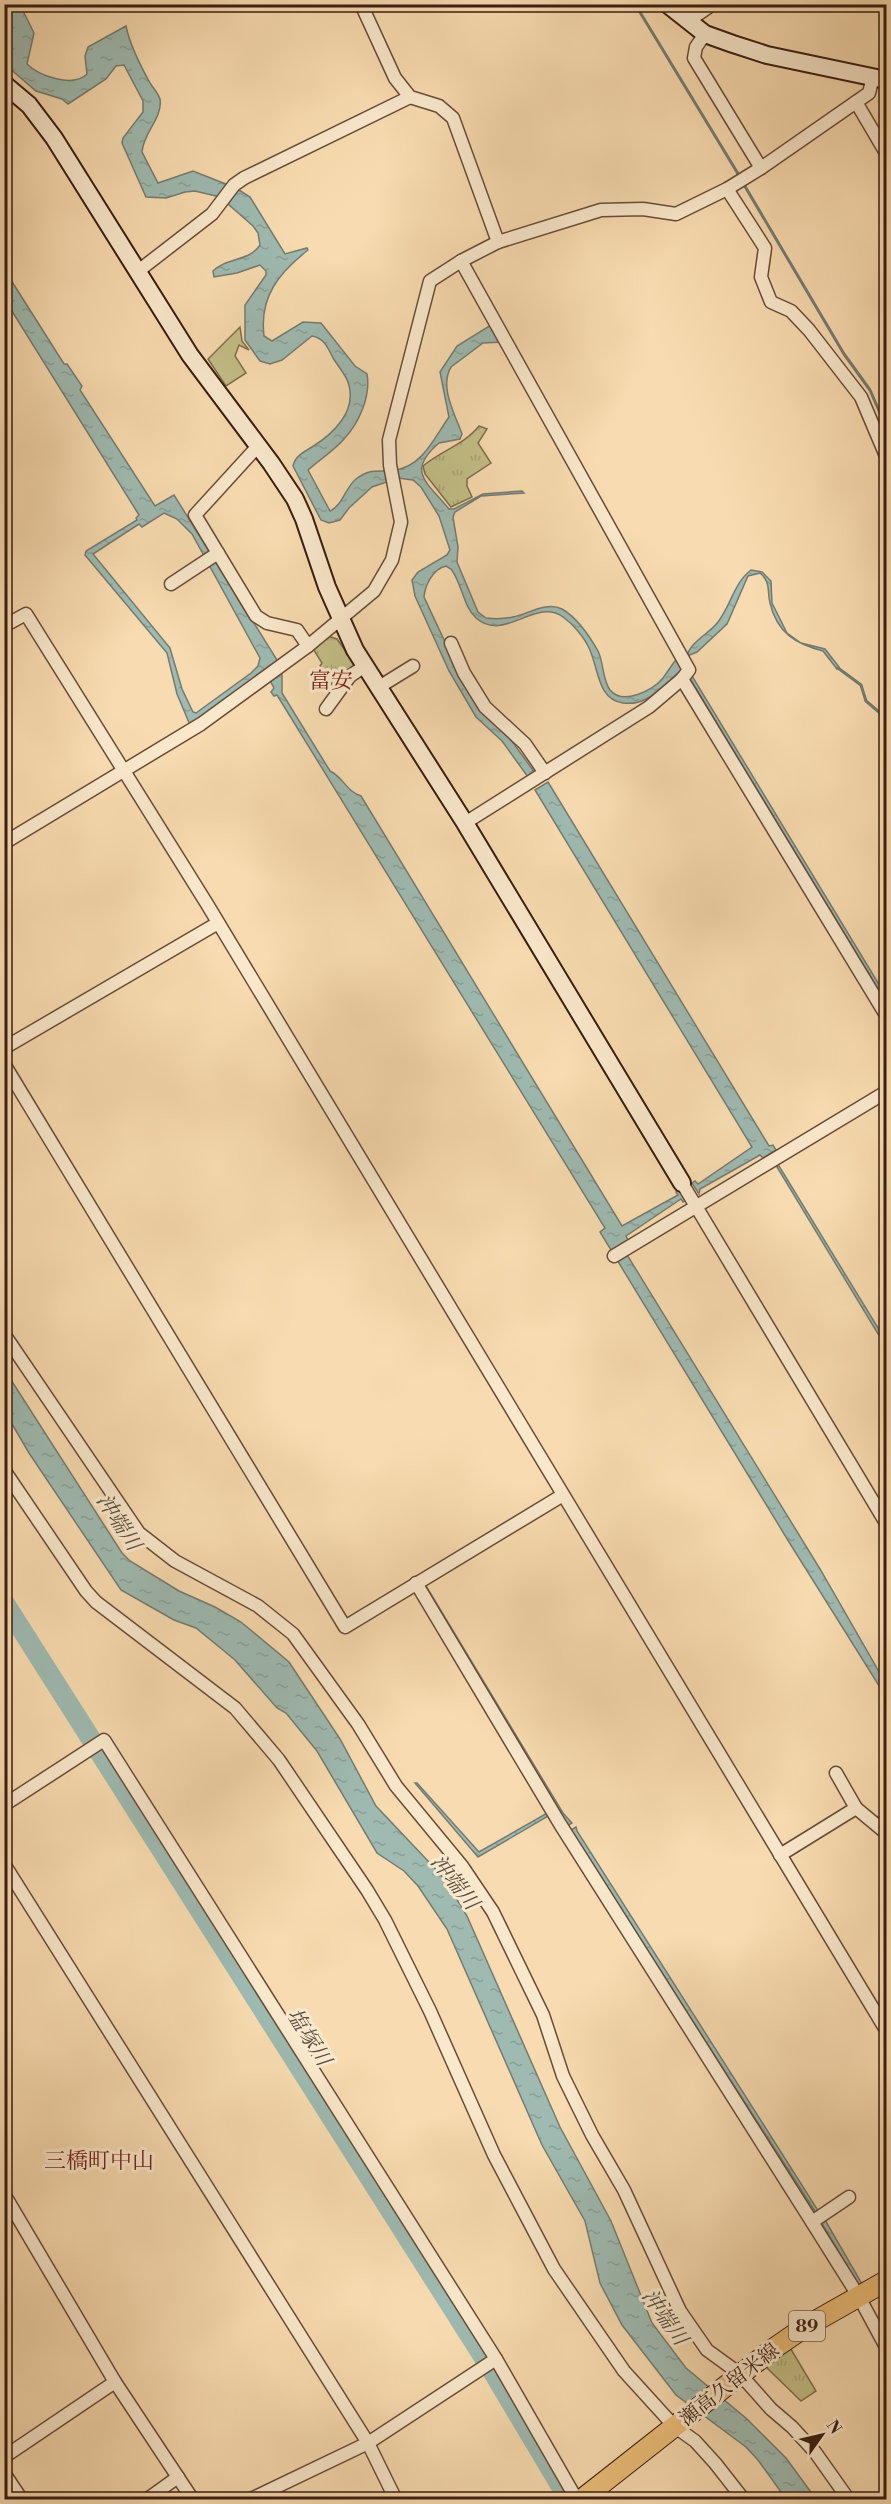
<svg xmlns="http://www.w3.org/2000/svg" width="891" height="2504" font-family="'Libre Bodoni','Noto Serif JP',serif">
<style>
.grass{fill:url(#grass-tufts);stroke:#7e6e4c;stroke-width:1.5}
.garden{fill:#c3be87;stroke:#7e6e4c;stroke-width:1.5}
.water{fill:url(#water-ripples);stroke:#757b71;stroke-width:1.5;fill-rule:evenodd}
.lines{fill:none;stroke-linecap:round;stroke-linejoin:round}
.stream{stroke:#757b71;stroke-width:3}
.river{stroke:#9ebab1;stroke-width:20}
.street-casing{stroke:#684c38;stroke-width:15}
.secondary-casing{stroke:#381d10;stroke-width:20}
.primary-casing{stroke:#381d10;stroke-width:22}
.street{stroke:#fae8cc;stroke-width:12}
.secondary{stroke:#fae8cc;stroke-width:16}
.primary{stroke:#ecbe78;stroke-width:20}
.labels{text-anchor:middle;stroke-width:6;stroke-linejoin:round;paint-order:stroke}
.shield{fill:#fae8cc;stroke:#725a48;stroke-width:1.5}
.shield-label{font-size:18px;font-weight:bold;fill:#381d10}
.street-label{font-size:20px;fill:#381d10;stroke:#fae8cc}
.water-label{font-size:21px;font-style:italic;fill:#574c40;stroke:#fae8cc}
.quarter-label{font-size:22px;fill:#7a1f14;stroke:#fae8cc}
</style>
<defs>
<pattern id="grass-tufts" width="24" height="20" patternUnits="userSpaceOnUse" patternTransform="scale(1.5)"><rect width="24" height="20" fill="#c3be87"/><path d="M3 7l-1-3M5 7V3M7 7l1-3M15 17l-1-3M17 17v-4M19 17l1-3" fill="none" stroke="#a8a374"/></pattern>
<pattern id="water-ripples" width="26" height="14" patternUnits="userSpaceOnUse" patternTransform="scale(1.5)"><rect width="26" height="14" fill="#9ebab1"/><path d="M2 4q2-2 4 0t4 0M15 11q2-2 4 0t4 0" fill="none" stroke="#899f97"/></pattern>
</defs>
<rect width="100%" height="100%" fill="#f8dbb0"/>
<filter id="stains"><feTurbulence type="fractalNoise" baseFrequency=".00333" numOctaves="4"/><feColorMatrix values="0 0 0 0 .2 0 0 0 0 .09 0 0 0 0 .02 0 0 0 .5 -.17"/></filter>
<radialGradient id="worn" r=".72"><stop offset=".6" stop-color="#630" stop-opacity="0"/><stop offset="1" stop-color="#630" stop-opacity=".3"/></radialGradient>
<g class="grass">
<path d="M479,426L487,429L478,443L491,463L467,479V486L472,497L451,507L425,474L423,466C441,451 465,444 479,426Z"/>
<polygon points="328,636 337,639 358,669 335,689 320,666 322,663 312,647"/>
<polygon points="789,2346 816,2391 801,2401 765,2366"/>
</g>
<polygon class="garden" points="240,327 242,341 249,350 239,345 235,356 246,373 226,386 208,359"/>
<g class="water">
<path d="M20,5L34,33L27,64C39,76 73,88 87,74L85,56L88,47L126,26C130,46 140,65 150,83C153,88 158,93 160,99C163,118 143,133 142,152L158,183L193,171L236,188L250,197L285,254L307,248L308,250C280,272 259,296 264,336L272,341L303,322L321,323L355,366L367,374C371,396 359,423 344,439C336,449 319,460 308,470L330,511C343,505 345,488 356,479C372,467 378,473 395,470C423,466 434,438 449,417L440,372L457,346L491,325L502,342L483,343L451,367C439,387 455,414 462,434L460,439L439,443C405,472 428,483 449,509H454L483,494L522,491L524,493L481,496L455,512L453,517L458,547L457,562L478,612L486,618C495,619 504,619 513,617C528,614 547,601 562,609C576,617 590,637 598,651C604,663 602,679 610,690C623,706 653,690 663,678C668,671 673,663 679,656L685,667C672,677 660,692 646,699C639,703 631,704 623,703C597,699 599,669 589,648C584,637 573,624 563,617C536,597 504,643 476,618C463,606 462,583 451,569L446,566C433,569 425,585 424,597L454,661L535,773L528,777L502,741L476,717L449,671L415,596L412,580L418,572L447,555L450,550L439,516L421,487L413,480L398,478L372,487L349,508L340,520L329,523L321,520L293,466C295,456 304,452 312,447C333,434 358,411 348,382C345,374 338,366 333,358C328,348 324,338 312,336L282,360L270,364L260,361L245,340V305L266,275V271L260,265L237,273L214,277L213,271C227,257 249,262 260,245L258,233L253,226L220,197L195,191L185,192L166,198L146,197L122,143L123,138L143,112V101L124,65L116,66L106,79L68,104L62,99L36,91L8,67L9,54L5,39V11Z"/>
<path d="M4,269L64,364H67L82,386L80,390L155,506L174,495L277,660L276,666L282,675V693L330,771C343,777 347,792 361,796L622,1226L678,1195L676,1192L679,1190L686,1200L683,1202L681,1199L626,1236L628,1240L621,1245L820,1569L886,1684V1697L789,1542L600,1232L605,1228L277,695L274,696L271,692L274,688L268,677L190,725L177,694L167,653L85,555L86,551L137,520L136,518L139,515L5,300ZM164,513L177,519L192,534L260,658L258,666L251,673L196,713L193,712L182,689L170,648L93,554L139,524L142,527Z"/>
<path d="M751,570L762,572L771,581L772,603L787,633L801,643L825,649L839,667L837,669L823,651C796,644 777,633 770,603C767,591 771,582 760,573L748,576L727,624L697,652L687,656C691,641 709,634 718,622C731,605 734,583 751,570Z"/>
<polygon points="692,676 886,996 886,1002 689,677"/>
<polygon points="548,782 769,1146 773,1145 776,1150 763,1158 760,1155 700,1189 699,1194 692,1183 695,1181 698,1184 752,1147 535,790"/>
<polygon points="779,1166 886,1341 886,1347 777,1167"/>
<polygon points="4,1369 122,1553 130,1561 179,1591 215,1607 241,1622 289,1662 340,1739 376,1806 444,1878 467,1916 560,2127 611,2221 652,2323 686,2368 747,2419 786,2458 816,2499 786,2499 758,2460 746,2447 676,2395 622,2325 600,2283 585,2221 542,2145 447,1929 418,1886 404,1871 377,1853 317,1751 286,1713 277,1708 235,1660 196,1628 174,1620 121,1590 29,1453 5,1412"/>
<polygon points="420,1576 563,1813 572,1823 567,1826"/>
<polygon points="415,1783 417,1783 479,1852 549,1812 550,1815 478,1857"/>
<polygon points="576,1827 577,1831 819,2212 816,2213 572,1833 571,1830"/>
<polygon points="825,2220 865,2289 861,2289 821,2222"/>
</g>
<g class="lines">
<g class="stream">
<polyline points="635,4 740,177"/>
<polyline points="743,183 844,354 870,390 886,427"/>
<polyline points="838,668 861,685 866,701 886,718"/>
<polyline points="878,1817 886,1825"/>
</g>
<polyline class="river" points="4,1602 491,2369 569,2500"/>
<defs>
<g id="street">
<polyline points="361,4 395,78 410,97 439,106 453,118 498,242"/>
<polyline points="688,21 713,4"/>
<polyline points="705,34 696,47 694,58 761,168 856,102"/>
<polyline points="873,77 869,93 856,102 886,153"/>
<polyline points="727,189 765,248 761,277 771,302 791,311 809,330 861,397 886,456"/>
<polyline points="461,261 689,670 682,679 649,707 465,823"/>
<polyline points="137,272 212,214 234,185 244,178 410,97"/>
<polyline points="258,446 195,515 256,616 267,623 297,630 308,646"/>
<polyline points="171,584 218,553"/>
<polyline points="4,626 26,614 207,904 886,2030"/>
<polyline points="451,643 464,673 485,707 525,744 545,773"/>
<polyline points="682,679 886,1015"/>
<polyline points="379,687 413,666"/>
<polyline points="326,709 350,676 365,666"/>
<polyline points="4,843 201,724 308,646 374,591 392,560 401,522 390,465 389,440 430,281 461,261 498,242 601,210 643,209 676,214 727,189 761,168"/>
<polyline points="4,1048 218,923"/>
<polyline points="4,1064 345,1627 563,1495"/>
<polyline points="682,1183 886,1523"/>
<polyline points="614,1256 886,1092"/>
<polyline points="4,1334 139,1533 175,1561 258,1606 293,1634 358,1724 396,1786 462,1866 493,1912 543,2015 563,2076 592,2135 624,2190 680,2311 707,2350 740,2374 771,2409 792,2427 815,2452 849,2500"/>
<polyline points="4,1470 86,1591 96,1602 235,1708 279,1760 367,1890 385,1920 430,2011 494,2155 554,2269 624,2371 674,2426 695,2441 715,2463 744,2500"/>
<polyline points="416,1583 560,1824 812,2222 859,2297 886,2347"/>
<polyline points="836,1773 856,1808"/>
<polyline points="4,1805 104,1740 496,2359 368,2443 249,2500"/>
<polyline points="780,1855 856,1808 886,1833"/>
<polyline points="4,1864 368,2443 396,2500"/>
<polyline points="4,2194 115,2382 193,2500"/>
<polyline points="812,2222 849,2197"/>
<polyline points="496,2359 577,2500"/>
<polyline points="4,2457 115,2382"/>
<polyline points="4,2473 22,2500"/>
<polyline points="146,2500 178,2477"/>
</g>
<g id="secondary">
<polyline points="667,4 705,34 733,44 767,55 886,80"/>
<polyline points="4,84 29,105 54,138 190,355 271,463 295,499 304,519 327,587 355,650 465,823 682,1183"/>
</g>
<polyline id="primary" points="581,2500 773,2349 805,2327 886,2281"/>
</defs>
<use href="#street" class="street-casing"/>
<use href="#secondary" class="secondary-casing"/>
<use href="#primary" class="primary-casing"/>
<use href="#street" class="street"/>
<use href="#secondary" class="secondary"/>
<use href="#primary" class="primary"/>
</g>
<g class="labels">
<rect class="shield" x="789" y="2311" width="36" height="30" rx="4.5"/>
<g class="shield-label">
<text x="807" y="2332">89</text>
</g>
<g class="street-label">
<text transform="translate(729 2384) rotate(-38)" y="7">瀬高久留米線</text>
</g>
<g class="water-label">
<text transform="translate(119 1522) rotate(57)" y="7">沖端川</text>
<text transform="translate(455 1882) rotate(52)" y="7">沖端川</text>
<text transform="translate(309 2037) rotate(58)" y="7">塩塚川</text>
<text transform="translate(665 2317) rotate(55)" y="7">沖端川</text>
</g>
<g class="quarter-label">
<text x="331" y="688">富安</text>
<text x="99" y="2168">三橋町中山</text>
</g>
</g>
<rect width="891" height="2504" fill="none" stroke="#f8dbb0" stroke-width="24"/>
<rect x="6" y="6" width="879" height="2492" fill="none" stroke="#381d10" stroke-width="3"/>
<rect x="12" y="12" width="867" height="2480" fill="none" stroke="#381d10" stroke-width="1.5"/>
<g transform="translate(822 2435) rotate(56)" stroke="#fae8cc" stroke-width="4.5" paint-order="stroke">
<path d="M0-4.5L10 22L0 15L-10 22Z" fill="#381d10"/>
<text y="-9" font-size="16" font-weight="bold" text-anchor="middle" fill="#381d10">N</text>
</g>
<rect width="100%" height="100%" filter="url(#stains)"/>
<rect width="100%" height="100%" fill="url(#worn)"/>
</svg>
